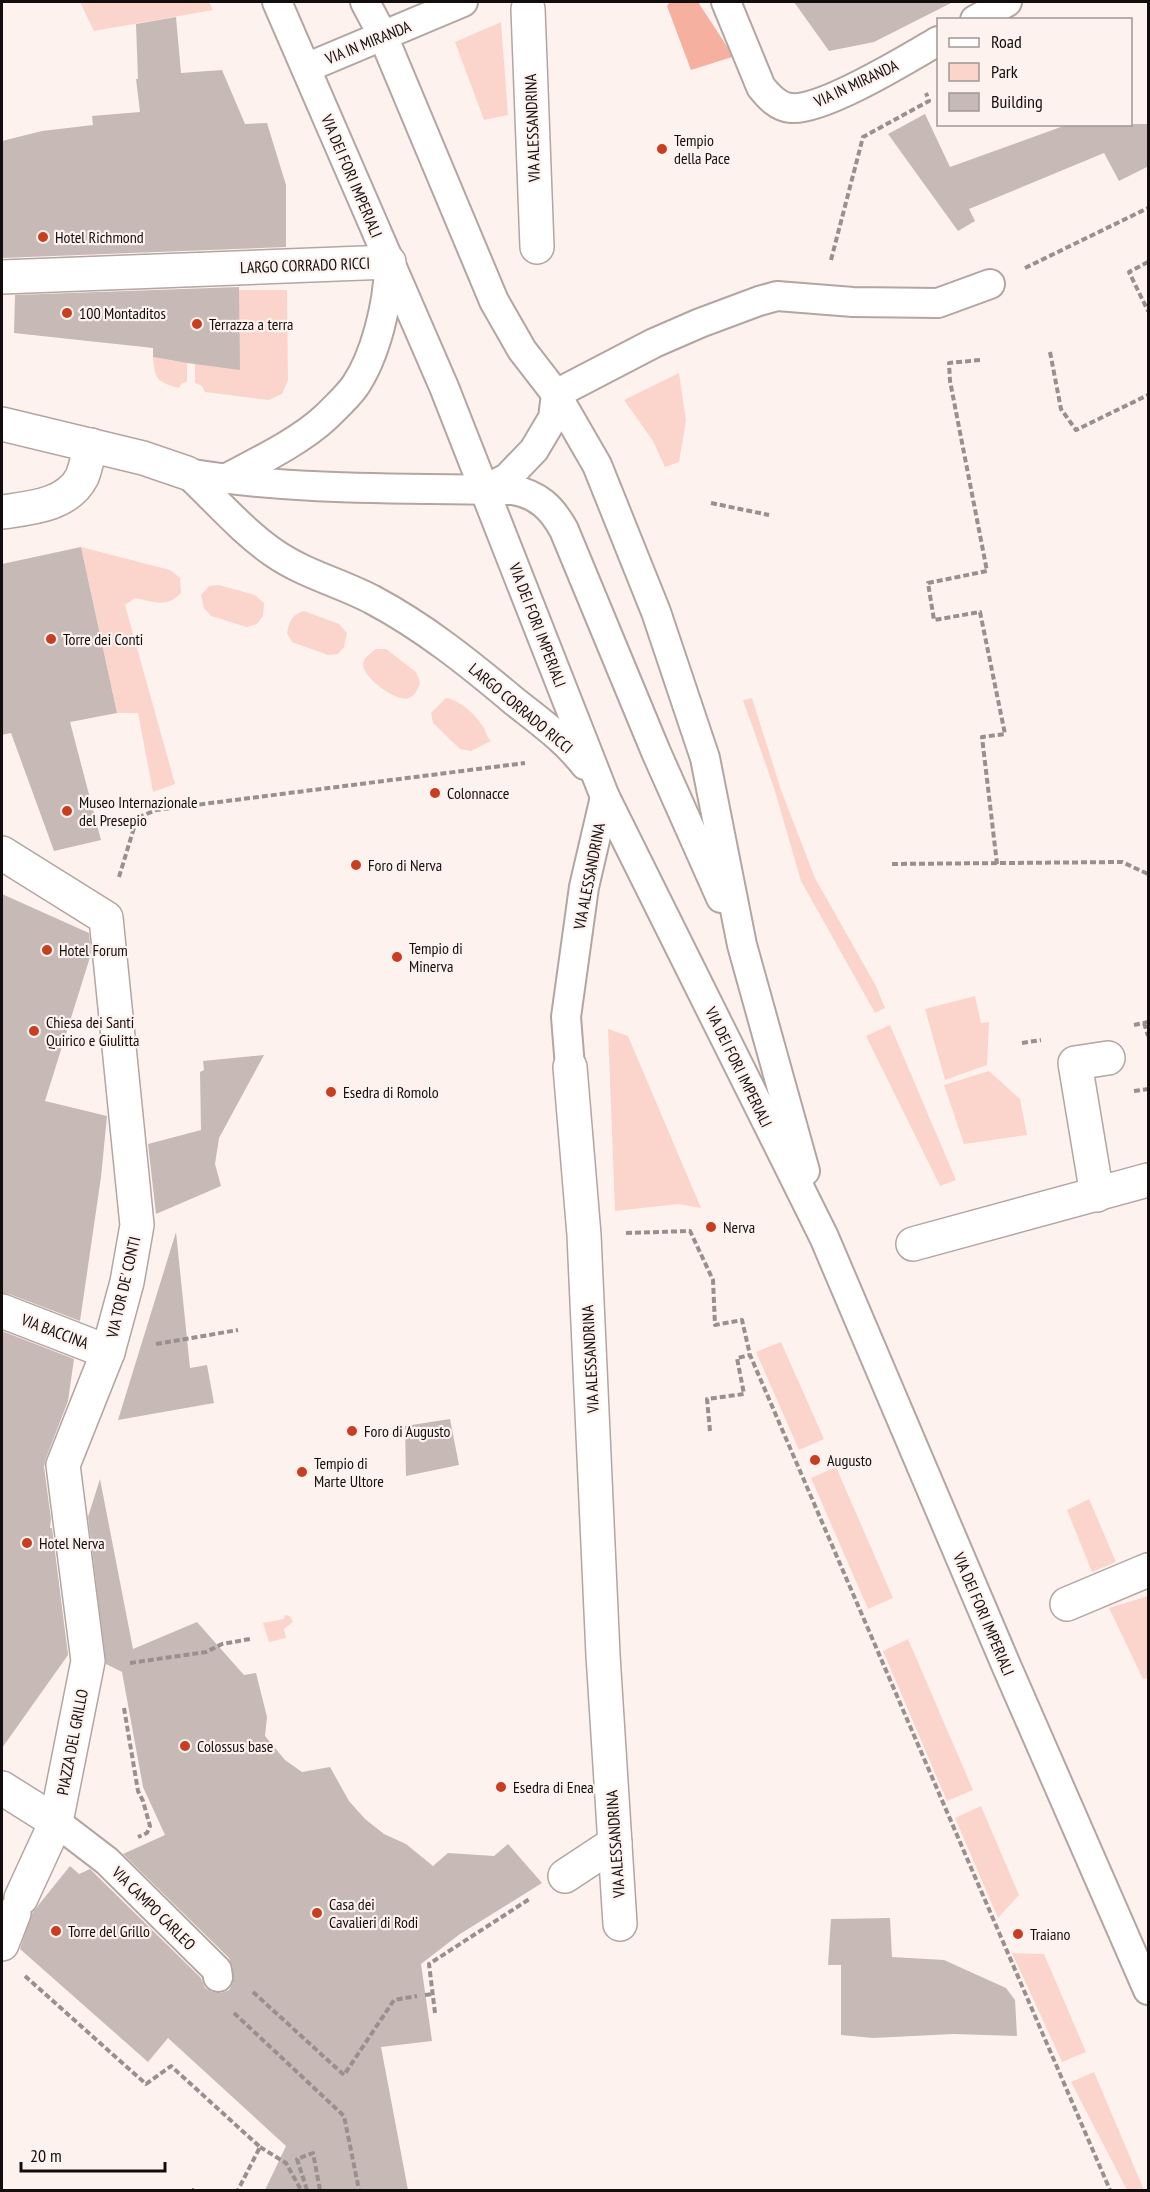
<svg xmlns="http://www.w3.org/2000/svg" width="1150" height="2192" font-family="'PT Sans Narrow',sans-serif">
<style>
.green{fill:#fbd5cc}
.forest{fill:#f5b0a0}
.building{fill:#c7b9b6}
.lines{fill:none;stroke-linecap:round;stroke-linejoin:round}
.service-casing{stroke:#b3a5a2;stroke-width:32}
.pedestrian-casing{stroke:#b3a5a2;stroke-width:36}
.minor-casing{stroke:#b3a5a2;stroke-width:36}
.path{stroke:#99908e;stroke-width:4;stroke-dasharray:6 3;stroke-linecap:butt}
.service{stroke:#fff;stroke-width:28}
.pedestrian{stroke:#fff;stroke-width:33}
.minor{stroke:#fff;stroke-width:33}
.poi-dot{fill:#c83e21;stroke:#fef2ef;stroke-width:2}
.labels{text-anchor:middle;stroke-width:4.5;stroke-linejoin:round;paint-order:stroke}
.street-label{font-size:16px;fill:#130e0d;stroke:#fef2ef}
.poi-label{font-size:16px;fill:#130e0d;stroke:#fef2ef;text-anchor:start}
</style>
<rect width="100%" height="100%" fill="#fef2ef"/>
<g class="green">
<polygon points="80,2 209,2 213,10 94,31"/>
<polygon points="501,22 508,115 484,120 455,42"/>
<polygon points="239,290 287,290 288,380 282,394 269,400 205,392 202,386 195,383 195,363"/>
<path d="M153,357L187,363V382L182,383L179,388C157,382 155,380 153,357Z"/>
<polygon points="679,373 686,421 679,462 665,467 653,441 624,400"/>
<path d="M81,547L170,570L180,578L181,593C168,608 153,602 135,598L125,605L175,784L153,792L138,713H117Z"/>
<polygon points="219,585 255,595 264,603 263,616 257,624 247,627 211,616 204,608 201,595 209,586"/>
<path d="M304,611L339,624L347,633L344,647L338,654L328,655L292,642L287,633C289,621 292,615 304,611Z"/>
<path d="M376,649H386L416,672L420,682C418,689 416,695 409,698C397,703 362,677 363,664C364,657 371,653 376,649Z"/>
<path d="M446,698C459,700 474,713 481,724C486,729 485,735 491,741L471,751L460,749L433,723L431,713Z"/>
<polygon points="752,698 781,790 815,878 876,986 885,1008 875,1013 801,881 774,788 743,700"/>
<polygon points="975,996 981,1023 989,1022 987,1065 945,1080 925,1009"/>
<polygon points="890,1025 956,1180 940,1186 866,1036"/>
<polygon points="608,1029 628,1036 701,1208 678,1204 615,1211"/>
<polygon points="989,1071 1020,1099 1027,1135 964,1144 944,1085"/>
<polygon points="781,1342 824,1439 799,1450 756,1352"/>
<polygon points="836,1467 893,1598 868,1609 811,1478"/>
<polygon points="1089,1499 1116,1562 1092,1572 1067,1510"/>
<polygon points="1148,1596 1148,1678 1143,1679 1109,1608"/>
<polygon points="285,1615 290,1616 293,1622 284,1629 286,1638 269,1642 263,1623 284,1619"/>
<polygon points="908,1639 973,1790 947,1801 883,1651"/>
<polygon points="981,1806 1019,1895 998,1918 955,1818"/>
<polygon points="1012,1953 1044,1954 1086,2052 1062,2062"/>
<polygon points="1094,2072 1144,2190 1127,2190 1071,2082"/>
</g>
<polygon class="forest" points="670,2 698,2 728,48 732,57 691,70 667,6"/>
<g class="building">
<polygon points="794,2 953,2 874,42 829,51"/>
<polygon points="176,17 181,73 222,70 245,124 267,123 286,185 286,247 2,258 2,141 42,131 93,125 92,116 140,112 136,79 138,79 136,24"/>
<polygon points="925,114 950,167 1069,124 1149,124 1149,166 1119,181 1104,153 969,209 975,221 958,231 888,134"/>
<polygon points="239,287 240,370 187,363 153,357 153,348 14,333 15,295"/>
<polygon points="81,547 117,713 70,722 101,840 54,851 11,733 2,735 2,564"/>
<polygon points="2,894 89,933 91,954 45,1101 107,1116 101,1177 80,1321 9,1294 2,1293"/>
<polygon points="264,1055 219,1138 215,1164 221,1186 156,1214 148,1144 201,1130 200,1072 204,1070 203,1061"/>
<polygon points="176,1232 190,1368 207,1365 214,1403 118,1420"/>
<polygon points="2,1331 74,1359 68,1401 46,1458 44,1467 51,1519 50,1528 52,1528 68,1655 2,1748"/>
<polygon points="450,1419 459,1465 406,1476 405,1426"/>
<polygon points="100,1479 133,1649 197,1622 244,1675 256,1673 267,1717 265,1736 285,1760 302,1772 330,1767 349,1801 365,1819 384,1834 406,1844 433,1866 448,1853 494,1856 508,1844 542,1883 460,1934 421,1964 432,2041 381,2047 408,2190 265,2190 286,2146 168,2038 148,2062 20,1949 32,1913 70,1866 79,1874 90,1869 201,1978 205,1988 212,1992 221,1993 229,1990 233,1983 233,1968 229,1958 123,1854 165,1835 143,1787 122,1672 106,1664 88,1517"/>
<polygon points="890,1918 892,1957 944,1960 1006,1988 1015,2000 1017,2036 953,2034 873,2038 841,2035 841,1965 828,1965 831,1919"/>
</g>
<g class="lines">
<defs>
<g id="service">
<polyline points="277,2 444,387 605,797 824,1237 1006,1665 1148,1990"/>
<polyline points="365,2 383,36 494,301 522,350 556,394 597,465 656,612 705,758 742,945 805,1171"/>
<path d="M726,2L761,87C769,97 778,107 791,108C823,111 909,58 938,41"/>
<polyline points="975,20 1007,2"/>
<polyline points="306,68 463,2"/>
<polyline points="556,394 654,343 700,323 759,301 777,296 853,302 938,303 990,284"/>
<path d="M187,473C294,491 404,488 512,490C538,494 552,508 564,530L656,752L721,898"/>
<path d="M187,473C215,499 242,531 274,553C304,574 341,583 373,600C424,627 470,664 514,701C539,721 565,739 585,765"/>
<path d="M225,479C257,462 301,441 327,416C336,407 348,396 355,386C376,355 388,303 389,267"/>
<polyline points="484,490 507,478 534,450 553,418 556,394"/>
<polyline points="570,1067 566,1017 584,887 605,797"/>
<polyline points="56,1822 107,1861 217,1970 218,1977"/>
</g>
<g id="pedestrian">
<polyline points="528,9 537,247"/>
<polyline points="2,277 389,262"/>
<polyline points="570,1067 584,1235 603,1655 620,1924"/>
<polyline points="1097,1195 1075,1063 1108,1058"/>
<polyline points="913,1244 1148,1180"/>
<polyline points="1067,1604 1148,1570"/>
<polyline points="2,1788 56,1822"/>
<polyline points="565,1876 615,1843"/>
</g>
<g id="minor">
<polyline points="2,424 143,458 187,473"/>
<path d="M2,512C29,508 67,506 82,477C86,467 88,455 91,445"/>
<polyline points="2,853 106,918 137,1225 127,1282 108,1352 63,1465 88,1661 56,1822 21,1898"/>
<polyline points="2,1311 108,1352"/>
<polyline points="2,1944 14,1913"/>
</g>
</defs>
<use href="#service" class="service-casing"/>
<use href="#pedestrian" class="pedestrian-casing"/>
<use href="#minor" class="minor-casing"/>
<g class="path">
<polyline points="831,260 863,137 929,101 926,93"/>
<polyline points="1148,262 1129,272 1148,311"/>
<polyline points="1025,268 1148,208"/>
<polyline points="1050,352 1061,409 1076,430 1148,395"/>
<polyline points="980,360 949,363 950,381 987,571 928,583 934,620 980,612 1005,734 982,737 997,864"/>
<polyline points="711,503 769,515"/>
<polyline points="892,864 1122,862 1148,874"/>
<polyline points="119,877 137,818 156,810 525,763"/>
<polyline points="1144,1023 1148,1036"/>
<polyline points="1134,1025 1148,1022"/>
<polyline points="1022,1043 1041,1040"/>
<polyline points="1134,1091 1148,1089"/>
<polyline points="626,1233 690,1231 713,1280 715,1325 742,1320 750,1355 1110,2190"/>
<polyline points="156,1344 238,1330"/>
<polyline points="710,1431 707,1399 744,1394 737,1358 750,1355"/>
<polyline points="130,1663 206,1652 222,1644 250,1639"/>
<polyline points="124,1708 138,1791 143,1801 150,1826 147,1833 138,1837"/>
<polyline points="25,1976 146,2084 171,2066 260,2147 238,2190"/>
<polyline points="253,1992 344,2075 394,2000 417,1996"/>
<polyline points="425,1995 432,1994"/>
<polyline points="234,2013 344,2116 359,2190"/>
<polyline points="435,2013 429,1964 531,1898"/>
<polyline points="260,2147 286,2163 301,2190"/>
<polyline points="192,2190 194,2190"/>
<polyline points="307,2190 297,2159 313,2153 320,2190"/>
</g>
<use href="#service" class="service"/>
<use href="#pedestrian" class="pedestrian"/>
<use href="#minor" class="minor"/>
</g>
<g class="poi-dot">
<circle cx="662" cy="149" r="6"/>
<circle cx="43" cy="237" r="6"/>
<circle cx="67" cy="313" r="6"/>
<circle cx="197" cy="324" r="6"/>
<circle cx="51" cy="639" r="6"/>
<circle cx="435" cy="793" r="6"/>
<circle cx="67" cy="811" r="6"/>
<circle cx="356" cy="865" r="6"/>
<circle cx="47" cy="950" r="6"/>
<circle cx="397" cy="957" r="6"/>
<circle cx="34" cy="1031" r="6"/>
<circle cx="331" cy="1092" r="6"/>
<circle cx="711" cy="1227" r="6"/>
<circle cx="352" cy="1431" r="6"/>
<circle cx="815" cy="1460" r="6"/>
<circle cx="302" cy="1472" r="6"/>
<circle cx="27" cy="1543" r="6"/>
<circle cx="185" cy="1746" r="6"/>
<circle cx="501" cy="1787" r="6"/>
<circle cx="317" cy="1913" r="6"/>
<circle cx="56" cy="1931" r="6"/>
<circle cx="1018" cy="1934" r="6"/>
</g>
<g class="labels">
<g class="street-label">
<text transform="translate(368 42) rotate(-22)" y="6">VIA IN MIRANDA</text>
<text transform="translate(856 83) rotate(-25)" y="6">VIA IN MIRANDA</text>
<text transform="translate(532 128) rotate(-92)" y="6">VIA ALESSANDRINA</text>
<text transform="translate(352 176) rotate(67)" y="6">VIA DEI FORI IMPERIALI</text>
<text transform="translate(305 265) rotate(-2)" y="6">LARGO CORRADO RICCI</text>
<text transform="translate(538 625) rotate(69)" y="6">VIA DEI FORI IMPERIALI</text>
<text transform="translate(521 708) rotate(40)" y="6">LARGO CORRADO RICCI</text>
<text transform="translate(589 876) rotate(-79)" y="6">VIA ALESSANDRINA</text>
<text transform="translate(739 1067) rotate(64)" y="6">VIA DEI FORI IMPERIALI</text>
<text transform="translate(123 1287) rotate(-77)" y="6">VIA TOR DE' CONTI</text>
<text transform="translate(55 1331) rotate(21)" y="6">VIA BACCINA</text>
<text transform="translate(590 1359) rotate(-93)" y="6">VIA ALESSANDRINA</text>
<text transform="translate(984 1614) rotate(67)" y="6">VIA DEI FORI IMPERIALI</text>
<text transform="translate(72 1742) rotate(-79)" y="6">PIAZZA DEL GRILLO</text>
<text transform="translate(615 1844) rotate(-94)" y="6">VIA ALESSANDRINA</text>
<text transform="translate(154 1908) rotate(45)" y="6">VIA CAMPO CARLEO</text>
</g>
<g class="poi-label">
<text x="674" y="146">Tempio<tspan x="674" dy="18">della Pace</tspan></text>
<text x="55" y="243">Hotel Richmond</text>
<text x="79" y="319">100 Montaditos</text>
<text x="209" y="330">Terrazza a terra</text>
<text x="63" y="645">Torre dei Conti</text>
<text x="447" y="799">Colonnacce</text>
<text x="79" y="808">Museo Internazionale<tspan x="79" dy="18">del Presepio</tspan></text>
<text x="368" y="871">Foro di Nerva</text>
<text x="409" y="954">Tempio di<tspan x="409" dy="18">Minerva</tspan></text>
<text x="59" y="956">Hotel Forum</text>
<text x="46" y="1028">Chiesa dei Santi<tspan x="46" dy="18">Quirico e Giulitta</tspan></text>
<text x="343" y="1098">Esedra di Romolo</text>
<text x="723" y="1233">Nerva</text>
<text x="364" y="1437">Foro di Augusto</text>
<text x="827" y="1466">Augusto</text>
<text x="314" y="1469">Tempio di<tspan x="314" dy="18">Marte Ultore</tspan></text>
<text x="39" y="1549">Hotel Nerva</text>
<text x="197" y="1752">Colossus base</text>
<text x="513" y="1793">Esedra di Enea</text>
<text x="329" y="1910">Casa dei<tspan x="329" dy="18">Cavalieri di Rodi</tspan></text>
<text x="68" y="1937">Torre del Grillo</text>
<text x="1030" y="1940">Traiano</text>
</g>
</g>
<rect width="1150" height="2192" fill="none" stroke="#130e0d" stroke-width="6"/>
<rect x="937" y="18" width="195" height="108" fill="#fef2ef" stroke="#a09795" stroke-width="1.5"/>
<rect x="949" y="38" width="30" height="9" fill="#ffffff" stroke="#a09795" stroke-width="1.5"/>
<text x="991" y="48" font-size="18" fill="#130e0d">Road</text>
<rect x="949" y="63" width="30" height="18" fill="#fbd5cc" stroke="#a09795" stroke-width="1.5"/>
<text x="991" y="78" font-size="18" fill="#130e0d">Park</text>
<rect x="949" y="93" width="30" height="18" fill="#c7b9b6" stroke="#a09795" stroke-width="1.5"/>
<text x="991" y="108" font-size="18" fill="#130e0d">Building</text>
<path d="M21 2162v9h144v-9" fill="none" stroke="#130e0d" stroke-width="3"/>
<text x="30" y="2162" font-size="18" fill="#130e0d" stroke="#fef2ef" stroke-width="4.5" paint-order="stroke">20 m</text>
</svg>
